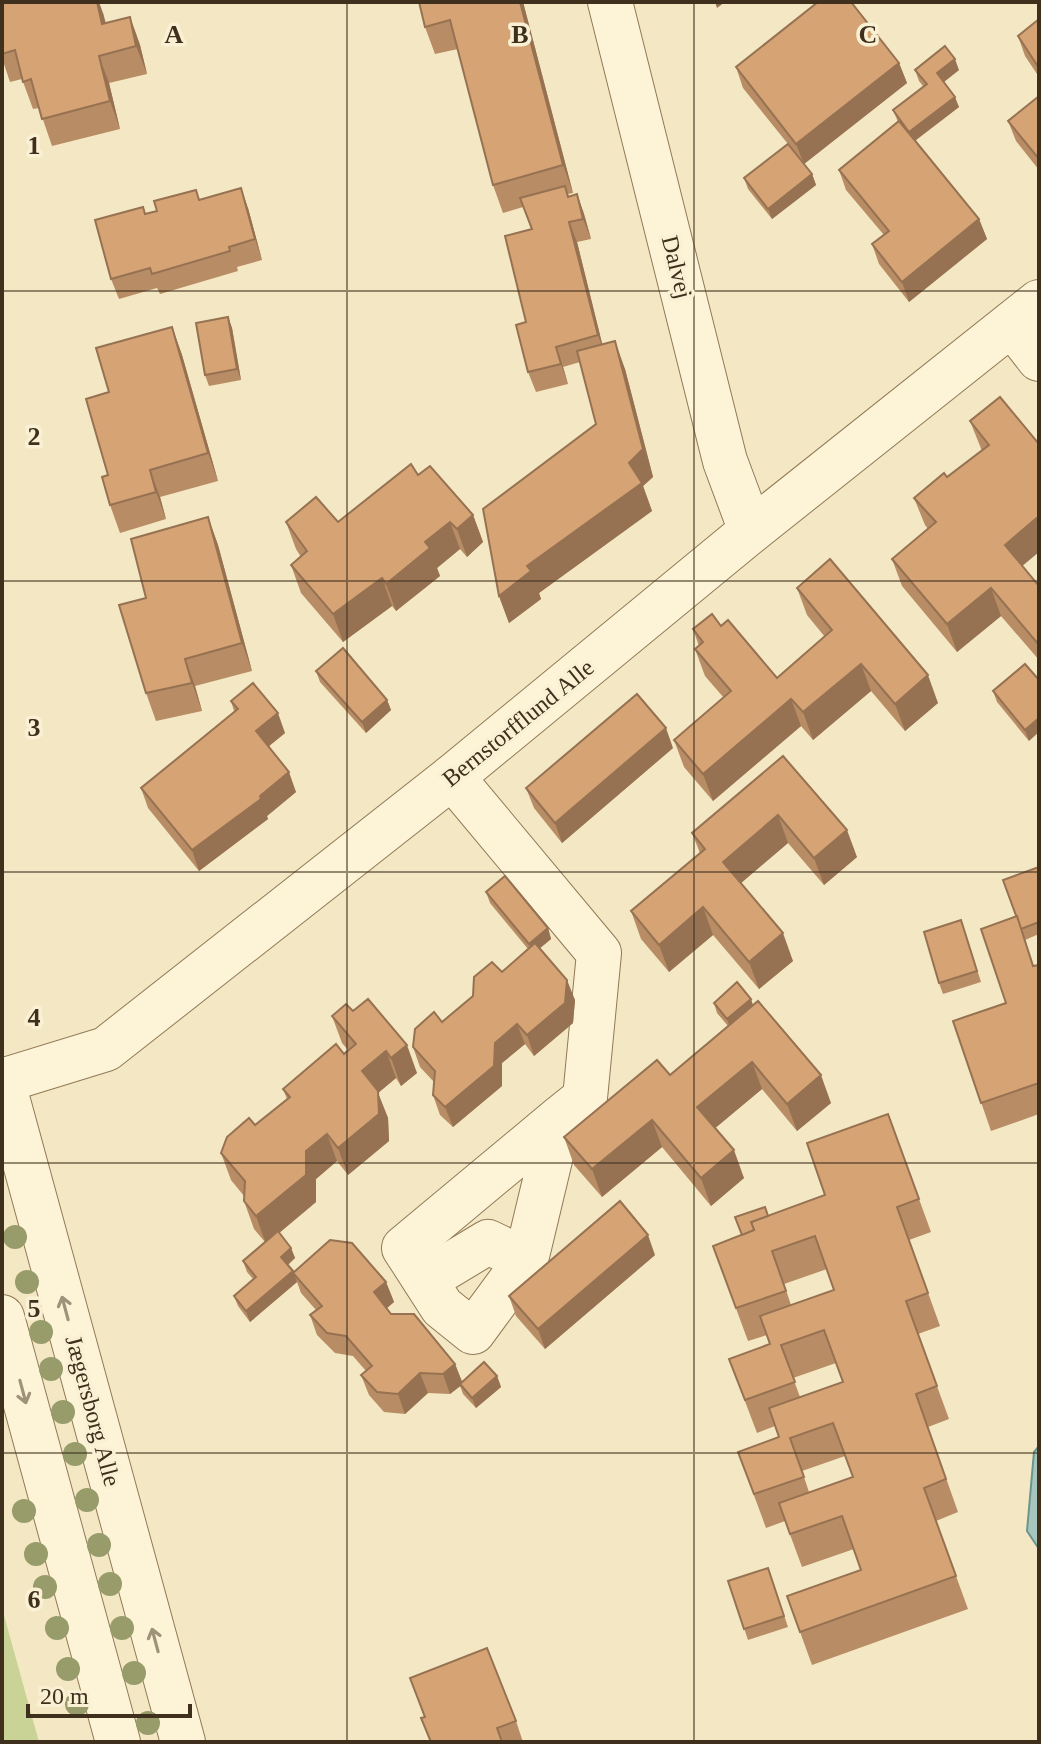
<svg xmlns="http://www.w3.org/2000/svg" width="1041" height="1744" font-family="'Times New Roman',serif">
<style>
.green{fill:#c9d396}
.water{fill:#a6c6be;stroke:#6b968e;stroke-width:2}
.lines{fill:none;stroke-linecap:round;stroke-linejoin:round}
.minor-casing{stroke:#917957;stroke-width:46}
.minor{stroke:#fdf4d8;stroke-width:44}
.tree{fill:#979c6a}
.wall{fill:#b88c65;fill-rule:evenodd}
.shaded-wall{fill:#967252}
.building{fill:#d6a375;stroke:#967252;stroke-width:2}
.oneway{stroke:#9e927a}
.grid{fill:none;stroke:#3f2f1d;stroke-width:2;stroke-opacity:0.55}
.labels{text-anchor:middle;stroke-width:7;stroke-linejoin:round;paint-order:stroke}
.street-label{font-size:24px;fill:#3f2f1d;stroke:#faf1d4}
.grid-label{font-size:26px;text-anchor:middle;font-weight:bold;fill:#3f2f1d;stroke:#faf1d4;stroke-width:7;stroke-linejoin:round;paint-order:stroke}
</style>
<rect width="100%" height="100%" fill="#f3e8c3"/>
<polygon class="green" points="2,1608 39,1742 2,1742"/>
<polygon class="water" points="1039,1446 1039,1549 1027,1531 1034,1452"/>
<g class="lines">
<defs>
<g id="minor">
<polyline points="610,2 725,461 751,531"/>
<polyline points="1012,324 1039,359"/>
<polyline points="452,777 599,953 585,1098 560,1118 404,1248 442,1307 473,1332 526,1260 560,1118"/>
<polyline points="2,1079 183,1742"/>
<polyline points="2,1081 106,1049 452,777 751,531 1039,302"/>
<polyline points="425,1280 488,1242 526,1260"/>
<polyline points="2,1317 118,1742"/>
</g>
</defs>
<use href="#minor" class="minor-casing"/>
<use href="#minor" class="minor"/>
</g>
<g class="tree">
<circle cx="15" cy="1237" r="12"/>
<circle cx="27" cy="1282" r="12"/>
<circle cx="41" cy="1332" r="12"/>
<circle cx="51" cy="1369" r="12"/>
<circle cx="63" cy="1412" r="12"/>
<circle cx="75" cy="1454" r="12"/>
<circle cx="87" cy="1500" r="12"/>
<circle cx="24" cy="1511" r="12"/>
<circle cx="99" cy="1545" r="12"/>
<circle cx="36" cy="1554" r="12"/>
<circle cx="110" cy="1584" r="12"/>
<circle cx="45" cy="1587" r="12"/>
<circle cx="57" cy="1628" r="12"/>
<circle cx="122" cy="1628" r="12"/>
<circle cx="68" cy="1669" r="12"/>
<circle cx="134" cy="1673" r="12"/>
<circle cx="77" cy="1704" r="12"/>
<circle cx="148" cy="1723" r="12"/>
</g>
<g class="wall">
<polygon points="2,2 103,13 106,23 130,17 140,45 147,74 109,83 120,129 52,146 39,108 33,109 22,79 10,82 2,58"/>
<polygon points="419,2 523,2 573,193 568,194 569,196 577,194 584,214 591,239 577,242 602,344 625,369 653,477 643,486 652,511 539,593 541,599 509,623 499,596 596,424 580,362 563,367 568,384 536,392 528,372 526,322 531,229 523,207 503,213 493,185 458,49 435,54 425,27"/>
<polygon points="1039,19 1039,77 1025,56 1018,36"/>
<polygon points="899,63 907,83 804,164 812,174 816,185 772,219 748,189 744,178 788,144 743,88 736,67"/>
<polygon points="915,70 959,70 944,82 959,107 915,141 979,219 987,239 909,302 879,264 872,244 884,235 846,190 839,170 898,122 893,110 923,86 919,81"/>
<polygon points="1039,96 1039,170 1016,141 1008,121"/>
<polygon points="200,200 248,208 262,260 237,267 238,271 160,294 157,288 119,299 111,279 146,214"/>
<polygon points="228,317 232,328 241,380 209,386 205,375"/>
<polygon points="172,327 182,355 218,481 160,497 166,519 120,533 110,505 108,475 109,392"/>
<polygon points="1000,397 1022,566 1039,586 1039,660 1001,616 957,652 902,586 892,559 928,529 925,525 914,498 947,477 982,451 970,421"/>
<polygon points="418,475 473,515 483,542 467,557 460,549 437,568 440,576 396,611 392,606 343,642 301,593 291,565 301,557 296,549 286,522 338,522"/>
<polygon points="208,517 218,545 252,671 195,686 202,711 156,721 146,693 146,598"/>
<polygon points="797,588 938,703 905,731 871,691 813,740 801,726 713,801 684,767 674,740 724,698 705,676 695,649 699,646 693,629 721,626 777,678 825,637 807,615"/>
<polygon points="1025,664 1029,741 997,702 993,691"/>
<polygon points="316,671 387,700 391,710 366,733 320,682"/>
<polygon points="231,701 285,733 269,746 296,792 267,816 268,819 199,871 148,808 141,788 234,711"/>
<polygon points="673,748 562,843 534,808 526,788"/>
<polygon points="783,756 857,857 824,885 788,843 740,883 793,961 759,989 713,935 669,972 641,939 631,911 700,853 692,833"/>
<polygon points="1039,867 1039,934 1025,940 1034,966 1039,965 1039,1114 991,1131 953,1021 1006,1003 1016,916"/>
<polygon points="486,892 548,928 551,939 540,948 575,1000 573,1023 534,1056 525,1044 502,1063 502,1086 453,1127 440,1115 433,1095 434,1082 420,1067 413,1047 528,949 490,903"/>
<polygon points="965,931 981,982 943,994 939,983"/>
<polygon points="751,999 753,1005 831,1103 797,1131 762,1089 715,1128 744,1178 711,1206 662,1147 602,1197 574,1165 564,1137 670,1075 728,1026 717,1013 714,1003"/>
<polygon points="353,1011 417,1073 401,1086 396,1078 378,1093 388,1118 389,1141 348,1175 337,1161 316,1179 316,1202 279,1233 291,1248 295,1258 288,1265 294,1273 386,1282 394,1302 387,1308 391,1314 455,1364 462,1382 497,1376 501,1387 476,1408 463,1394 460,1386 450,1394 428,1393 405,1414 384,1412 369,1395 361,1375 366,1371 353,1356 335,1353 317,1335 310,1315 316,1310 301,1293 297,1282 250,1322 238,1306 234,1296 253,1279 247,1272 243,1261 265,1242 254,1229 244,1201 244,1196 231,1180 221,1153 287,1099 283,1089 348,1050 342,1043 332,1016"/>
<path d="M888,1114L931,1232L909,1240L940,1326L918,1334L949,1419L928,1427L958,1512L936,1521L968,1609L812,1665L787,1596L861,1570L854,1549L802,1567L785,1521L766,1528L738,1452L779,1437L775,1426L757,1433L729,1359L770,1344L767,1335L748,1341L713,1246L742,1235L768,1216L825,1195ZM827,1269L834,1290L791,1305L784,1284ZM836,1363L843,1382L800,1397L793,1378ZM845,1456L853,1477L809,1492L802,1471Z"/>
<polygon points="655,1255 545,1349 516,1316 509,1296"/>
<polygon points="768,1568 788,1627 748,1640 728,1581"/>
<polygon points="410,1678 516,1721 523,1742 430,1742 421,1718 424,1717"/>
</g>
<g class="shaded-wall">
<polygon points="97,2 99,2 103,13 112,52 102,24"/>
<polygon points="520,2 523,2 573,193 563,165"/>
<polygon points="715,2 725,2 717,8"/>
<polygon points="130,17 140,45 147,74 136,46"/>
<polygon points="99,56 109,83 120,129 110,101"/>
<polygon points="955,59 959,70 941,84 937,73"/>
<polygon points="899,63 907,83 804,164 796,144"/>
<polygon points="955,97 959,107 913,142 909,132"/>
<polygon points="812,174 816,185 772,219 768,209"/>
<polygon points="241,188 248,208 262,260 255,239"/>
<polygon points="577,194 584,214 591,239 583,219"/>
<polygon points="979,219 987,239 909,302 902,282"/>
<polygon points="569,222 577,242 605,355 598,335"/>
<polygon points="228,317 232,328 241,380 237,369"/>
<polygon points="172,327 182,355 218,481 208,453"/>
<polygon points="615,341 625,369 653,477 643,486 652,511 539,593 541,599 509,623 499,596 629,463"/>
<polygon points="556,347 563,367 568,384 561,364"/>
<polygon points="150,470 160,497 166,519 156,492"/>
<polygon points="473,515 483,542 467,557 457,529"/>
<polygon points="1039,516 1039,552 1015,572 1005,545"/>
<polygon points="208,517 218,545 252,671 242,643"/>
<polygon points="450,522 460,549 437,568 440,576 396,611 386,584 425,542"/>
<polygon points="382,578 392,606 343,642 333,614"/>
<polygon points="991,588 1001,616 957,652 947,624"/>
<polygon points="185,659 195,686 202,711 192,683"/>
<polygon points="861,664 871,691 813,740 803,712"/>
<polygon points="928,675 938,703 905,731 895,704"/>
<polygon points="791,699 801,726 713,801 703,774"/>
<polygon points="387,700 391,710 366,733 362,722"/>
<polygon points="278,713 285,733 263,751 256,731"/>
<polygon points="1039,718 1039,732 1029,741 1025,730"/>
<polygon points="666,728 673,748 562,843 555,823"/>
<polygon points="289,772 296,792 267,816 268,819 199,871 192,850"/>
<polygon points="778,815 788,843 733,890 723,862"/>
<polygon points="847,830 857,857 824,885 814,858"/>
<polygon points="703,907 713,935 669,972 659,945"/>
<polygon points="548,928 551,939 533,954 529,944"/>
<polygon points="783,933 793,961 759,989 749,962"/>
<polygon points="567,980 575,1000 573,1023 534,1056 527,1035"/>
<polygon points="751,999 754,1010 731,1030 727,1019"/>
<polygon points="517,1024 525,1044 502,1063 502,1086 453,1127 445,1107 495,1043"/>
<polygon points="407,1045 417,1073 401,1086 391,1058"/>
<polygon points="386,1051 396,1078 378,1093 388,1118 389,1141 348,1175 338,1148 362,1071"/>
<polygon points="752,1062 762,1089 707,1135 697,1107"/>
<polygon points="821,1075 831,1103 797,1131 787,1104"/>
<polygon points="652,1120 662,1147 602,1197 592,1169"/>
<polygon points="327,1134 337,1161 316,1179 316,1202 266,1244 256,1216 306,1151"/>
<polygon points="734,1150 744,1178 711,1206 701,1178"/>
<polygon points="648,1235 655,1255 545,1349 538,1329"/>
<polygon points="291,1248 295,1258 285,1267 281,1257"/>
<polygon points="293,1271 297,1282 250,1322 246,1311"/>
<polygon points="386,1282 394,1302 381,1313 374,1292"/>
<polygon points="455,1364 463,1384 450,1394 443,1374"/>
<polygon points="420,1373 428,1393 405,1414 398,1394"/>
<polygon points="497,1376 501,1387 476,1408 472,1398"/>
</g>
<g class="building">
<polygon points="2,2 97,2 102,24 130,17 136,46 99,56 110,101 42,119 31,79 23,82 15,50 2,54"/>
<polygon points="419,2 520,2 563,165 493,185 450,20 425,27"/>
<polygon points="818,2 851,2 899,63 796,144 736,67"/>
<polygon points="1039,19 1039,68 1018,36"/>
<polygon points="945,46 955,59 937,73 955,97 909,132 893,110 927,84 915,70"/>
<polygon points="1039,96 1039,159 1008,121"/>
<polygon points="899,121 979,219 902,282 872,244 889,231 839,170"/>
<polygon points="788,144 812,174 768,209 744,178"/>
<polygon points="565,186 568,197 577,194 583,219 569,222 598,335 556,347 561,364 528,372 516,325 526,322 505,236 532,229 520,198"/>
<polygon points="241,188 255,239 229,247 230,251 152,274 150,268 111,279 95,220 143,207 145,214 157,211 154,201 196,190 199,200"/>
<polygon points="228,317 237,369 205,375 196,323"/>
<polygon points="172,327 208,453 150,470 156,492 110,505 102,477 108,475 86,399 109,392 96,348"/>
<polygon points="615,341 643,449 629,463 642,483 527,566 531,571 499,596 483,509 596,424 577,351"/>
<polygon points="1000,397 1039,444 1039,516 1005,545 1039,586 1039,645 991,588 947,624 892,559 936,522 914,498 944,473 947,477 989,445 970,421"/>
<polygon points="411,464 418,475 430,466 473,515 457,529 450,522 425,542 430,548 386,584 382,578 333,614 291,565 307,551 286,522 316,497 338,522"/>
<polygon points="208,517 242,643 185,659 192,683 146,693 119,605 146,598 131,539"/>
<polygon points="830,559 928,675 895,704 861,664 803,712 791,699 703,774 674,740 731,691 695,649 703,642 693,629 712,614 721,626 728,620 777,678 832,630 797,588"/>
<polygon points="343,648 387,700 362,722 316,671"/>
<polygon points="1025,664 1039,680 1039,718 1025,730 993,691"/>
<polygon points="253,683 278,713 256,731 289,772 260,796 261,799 192,850 141,788 238,709 231,701"/>
<polygon points="637,694 666,728 555,823 526,788"/>
<polygon points="783,756 847,830 814,858 778,815 723,862 783,933 749,962 703,907 659,945 631,911 705,849 692,833"/>
<polygon points="1039,867 1039,922 1021,929 1003,880"/>
<polygon points="505,876 548,928 529,944 486,892"/>
<polygon points="1017,916 1033,966 1039,965 1039,1083 981,1103 953,1021 1006,1003 981,929"/>
<polygon points="961,920 977,971 939,983 924,932"/>
<polygon points="535,943 567,980 565,1003 527,1035 517,1024 495,1043 494,1066 445,1107 433,1095 435,1071 413,1047 415,1029 434,1012 442,1022 473,996 474,977 492,962 502,972"/>
<polygon points="737,982 751,999 727,1019 714,1003"/>
<polygon points="368,999 407,1045 391,1058 386,1051 362,1071 378,1091 379,1114 338,1148 327,1134 306,1151 306,1175 256,1216 244,1201 245,1181 221,1153 227,1137 249,1118 255,1125 290,1097 283,1089 336,1044 344,1054 356,1044 332,1016 346,1004 353,1011"/>
<polygon points="758,1001 821,1075 787,1104 752,1062 697,1107 734,1150 701,1178 652,1120 592,1169 564,1137 657,1060 670,1075"/>
<polygon points="888,1114 919,1199 897,1207 928,1293 906,1301 937,1386 916,1394 946,1479 924,1488 956,1576 800,1632 787,1596 861,1570 842,1516 790,1534 779,1503 853,1477 833,1423 790,1438 804,1477 754,1494 738,1452 779,1437 769,1408 843,1382 824,1330 781,1345 795,1382 745,1400 729,1359 770,1344 760,1316 834,1290 815,1236 772,1251 786,1291 736,1308 713,1246 754,1230 751,1222 825,1195 807,1143"/>
<polygon points="620,1201 648,1235 538,1329 509,1296"/>
<polygon points="765,1207 768,1216 751,1222 754,1230 742,1235 735,1217"/>
<polygon points="278,1231 291,1248 281,1257 293,1271 246,1311 234,1296 256,1277 243,1261"/>
<polygon points="330,1240 352,1243 386,1282 374,1292 391,1314 414,1314 455,1364 443,1374 420,1373 398,1394 377,1392 361,1375 372,1366 346,1336 327,1333 310,1315 322,1306 293,1273"/>
<polygon points="484,1362 497,1376 472,1398 460,1384"/>
<polygon points="768,1568 784,1616 744,1629 728,1581"/>
<polygon points="487,1648 516,1721 497,1728 502,1742 431,1742 421,1718 425,1717 410,1678"/>
</g>
<defs><path id="oneway-shaft" d="M-6 0H5M1.5-3L5.5 0L1.5 3" fill="none" stroke-width="1.6" stroke-linecap="round" stroke-linejoin="round" transform="scale(2)"/></defs>
<g class="oneway">
<use href="#oneway-shaft" transform="translate(65 1308) rotate(-105)"/>
<use href="#oneway-shaft" transform="translate(23 1392) rotate(75)"/>
<use href="#oneway-shaft" transform="translate(155 1640) rotate(-105)"/>
</g>
<path class="grid" d="M347,2V1742M694,2V1742M2,291H1039M2,581H1039M2,872H1039M2,1163H1039M2,1453H1039"/>
<g class="labels">
<g class="street-label">
<text transform="translate(677 267) rotate(76)" y="8">Dalvej</text>
<text transform="translate(518 723) rotate(-39)" y="8">Bernstorfflund Alle</text>
<text transform="translate(93 1411) rotate(75)" y="8">Jægersborg Alle</text>
</g>
</g>
<g class="grid-label">
<text x="174" y="43">A</text>
<text x="520" y="43">B</text>
<text x="868" y="43">C</text>
<text x="34" y="154">1</text>
<text x="34" y="445">2</text>
<text x="34" y="736">3</text>
<text x="34" y="1026">4</text>
<text x="34" y="1317">5</text>
<text x="34" y="1608">6</text>
</g>
<rect width="1041" height="1744" fill="none" stroke="#3f2f1d" stroke-width="8"/>
<path d="M28 1704v12h162v-12" fill="none" stroke="#3f2f1d" stroke-width="4"/>
<text x="40" y="1704" font-size="24" fill="#3f2f1d" stroke="#faf1d4" stroke-width="6" paint-order="stroke">20 m</text>
</svg>
